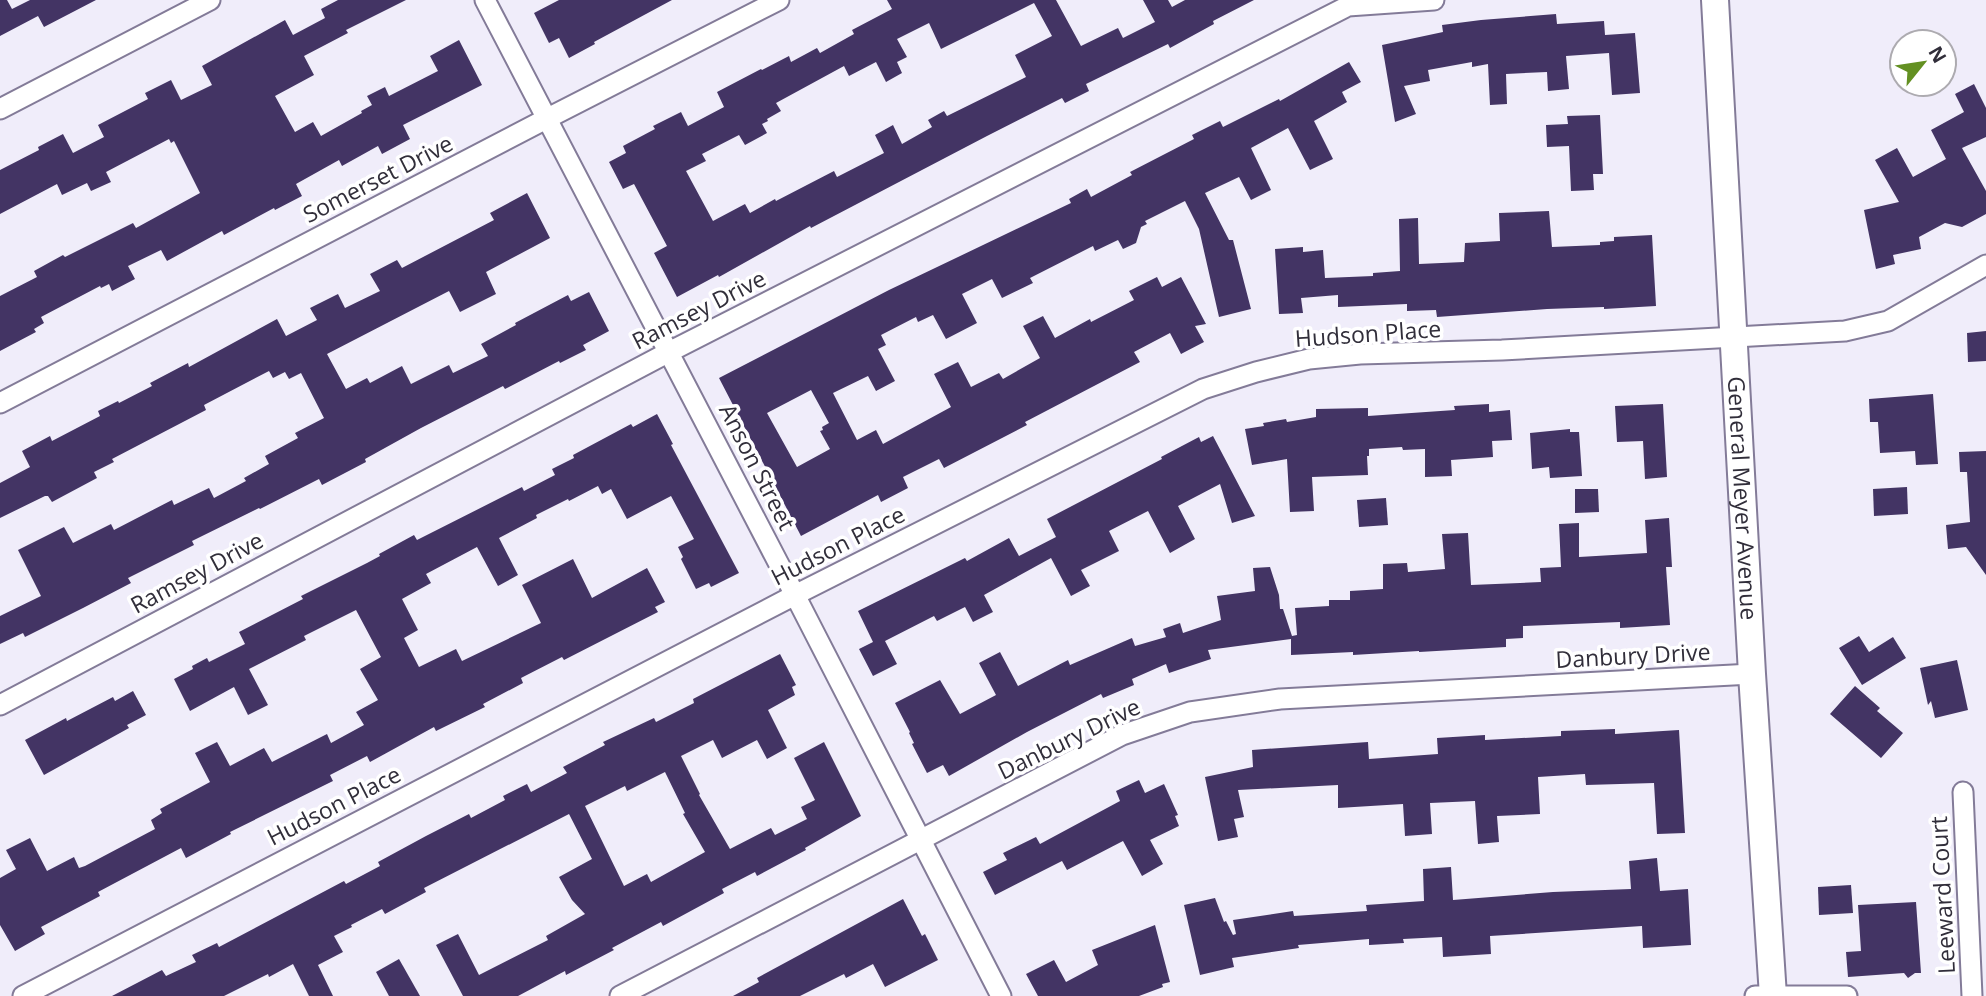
<svg xmlns="http://www.w3.org/2000/svg" width="1986" height="996" font-family="'Open Sans',sans-serif">
<style>
.building{fill:#433464;fill-rule:evenodd}
.lines{fill:none;stroke-linecap:round;stroke-linejoin:round}
.minor-casing{stroke:#837b98;stroke-width:23}
.secondary-casing{stroke:#837b98;stroke-width:30}
.minor{stroke:#fff;stroke-width:19}
.secondary{stroke:#fff;stroke-width:26}
.labels{text-anchor:middle;stroke-width:7;stroke-linejoin:round;paint-order:stroke}
.street-label{font-size:23px;fill:#312e3a;stroke:#fff}
</style>
<rect width="100%" height="100%" fill="#f0edfa"/>
<g class="building">
<polygon points="0,0 7,0 12,9 30,0 96,0 44,27 38,16 0,36"/>
<polygon points="338,0 406,0 346,30 348,33 304,56 314,75 275,96 295,132 313,122 321,136 362,113 361,111 372,105 367,96 385,87 389,96 438,71 430,56 459,40 482,85 403,125 410,139 382,154 378,146 342,166 339,160 296,184 302,196 275,210 274,208 224,235 222,231 167,261 161,250 128,266 135,279 112,291 109,284 101,288 100,286 41,317 44,323 34,329 36,332 0,351 0,296 37,277 34,271 63,255 65,257 133,223 136,228 200,193 174,141 171,143 169,139 106,172 111,182 91,191 87,183 62,195 57,184 0,214 0,170 39,150 38,147 63,134 73,153 104,137 98,125 148,99 145,93 171,80 181,100 212,85 202,66 285,20 293,35 325,18 321,9"/>
<polygon points="559,0 672,0 594,42 595,44 569,58 559,38 549,43 534,13"/>
<path d="M887,0H1056L1081,46L1118,28L1123,38L1155,22L1143,0H1168L1172,7L1185,0H1254L1213,21L1214,24L1170,48L1168,44L1086,84L1089,91L1065,103L1062,98L987,136L811,228L810,226L719,277L718,275L677,297L654,253L667,246L634,184L623,189L609,162L626,153L623,146L655,129L653,126L681,112L688,126L724,107L717,92L761,69L762,70L789,56L791,62L817,48L820,53L854,34L852,30L892,9ZM1034,3L1052,36L1015,55L1026,77L947,116L944,111L928,120L932,127L902,144L893,125L875,135L884,153L837,177L834,171L776,201L775,199L750,213L745,204L713,221L686,171L706,161L702,154L739,135L745,145L767,133L762,124L768,121L767,119L781,111L776,103L844,66L849,76L876,62L886,82L902,73L897,62L907,57L897,39L929,23L941,49Z"/>
<polygon points="1556,14 1557,24 1604,21 1605,35 1635,33 1640,93 1612,95 1609,53 1566,56 1569,89 1548,91 1547,72 1506,74 1507,104 1490,105 1488,64 1472,67 1472,62 1428,70 1430,81 1404,86 1416,114 1395,122 1382,45 1443,32 1442,25 1481,20"/>
<path d="M1349,62L1361,82L1342,92L1347,102L1314,121L1333,159L1310,170L1288,128L1251,148L1271,190L1251,200L1239,177L1205,193L1229,240H1233L1251,309L1219,317L1199,229L1185,201L1145,221L1147,224L1141,227L1136,243L1123,249L1118,240L1095,251L1093,246L1030,278L1033,283L1002,298L992,279L962,294L977,323L946,339L933,315L918,322L916,317L881,335L886,345L878,349L895,381L876,391L868,376L833,393L857,440L876,430L883,444L951,407L934,374L958,362L971,387L999,373L1003,379L1040,358L1023,326L1043,316L1055,338L1090,319L1091,322L1134,300L1129,291L1157,277L1162,287L1181,277L1206,324L1195,326L1204,342L1181,354L1170,333L1134,352L1140,362L1025,422L1027,425L944,468L939,459L903,477L908,488L881,502L878,495L801,536L719,378L889,290L1071,203L1069,199L1087,189L1091,197L1132,175L1130,172L1194,139L1192,135L1220,121L1223,127L1279,99L1280,101ZM811,390L829,423L822,427L823,430L820,431L830,449L797,467L767,413Z"/>
<polygon points="1974,84 1986,108 1986,137 1962,148 1986,191 1986,214 1962,227 1945,223 1919,237 1921,249 1893,255 1895,264 1876,269 1864,210 1899,202 1875,160 1897,148 1913,177 1946,159 1931,130 1964,112 1955,94"/>
<polygon points="1600,115 1603,174 1593,174 1594,190 1571,191 1569,146 1547,147 1546,125 1568,124 1567,116"/>
<polygon points="527,193 550,238 486,272 496,294 460,312 449,291 327,354 346,389 367,378 370,383 402,366 411,384 449,365 453,373 488,356 481,344 516,325 515,323 568,295 571,301 589,292 609,331 583,345 586,350 560,363 559,361 505,389 503,386 421,428 365,459 366,462 322,485 319,479 260,509 259,508 192,541 194,545 128,578 131,583 83,608 25,637 23,633 0,644 0,616 41,596 18,550 64,527 73,543 111,524 114,530 172,500 174,505 209,488 214,498 246,481 244,478 269,464 265,456 298,438 295,433 324,418 301,373 289,379 285,372 273,378 269,371 204,405 206,410 112,459 114,462 94,472 97,478 52,502 48,496 45,496 0,518 0,483 30,467 22,451 50,436 52,441 100,416 98,411 118,401 119,403 152,386 150,383 188,363 189,367 277,319 286,336 317,320 310,308 338,294 345,308 380,291 370,274 397,260 402,268 494,220 490,213"/>
<polygon points="1549,211 1552,247 1600,245 1600,242 1614,241 1614,237 1652,235 1656,306 1604,309 1604,307 1547,309 1437,317 1436,310 1407,311 1407,304 1338,307 1338,295 1301,298 1303,313 1279,314 1275,249 1303,247 1303,252 1323,250 1325,278 1373,276 1373,273 1400,271 1399,219 1418,218 1419,264 1464,262 1465,243 1500,241 1499,213"/>
<polygon points="1986,331 1986,361 1968,362 1967,333"/>
<polygon points="1933,394 1938,464 1916,465 1915,451 1880,453 1878,422 1870,422 1869,399"/>
<polygon points="1489,404 1489,412 1510,410 1512,440 1492,441 1493,457 1451,460 1452,476 1425,477 1425,449 1403,450 1402,447 1369,449 1369,456 1367,456 1368,475 1312,477 1314,511 1290,512 1287,459 1252,465 1245,429 1264,426 1263,423 1286,419 1287,422 1316,417 1316,409 1368,408 1368,416 1455,410 1454,406"/>
<polygon points="1663,404 1667,477 1645,479 1643,441 1617,442 1615,406"/>
<polygon points="657,414 673,444 671,445 739,573 711,587 709,583 696,589 681,559 683,557 678,547 694,539 671,496 627,519 611,489 602,494 598,486 569,501 568,499 536,515 537,518 499,538 518,575 498,586 477,547 426,574 431,583 402,599 418,630 404,638 419,667 456,649 462,661 541,623 522,585 573,559 592,598 647,568 665,602 655,607 658,612 564,660 562,657 521,678 523,683 483,704 485,707 436,731 434,727 370,762 367,756 330,775 333,781 230,832 231,834 186,858 181,848 98,892 100,896 41,927 45,934 15,951 0,925 0,878 16,869 6,850 30,838 47,871 74,857 79,868 85,866 155,829 151,820 162,813 160,809 210,782 195,753 217,742 230,766 264,748 272,762 327,734 331,743 364,725 356,712 378,700 360,669 381,657 356,610 304,636 306,640 249,669 268,705 248,715 234,687 190,711 174,679 193,669 192,666 207,658 209,662 245,644 239,632 303,599 301,596 367,563 380,556 379,554 414,535 417,540 522,487 524,491 555,475 552,469 574,458 573,455 631,424 633,427"/>
<polygon points="1570,429 1570,432 1579,432 1582,476 1550,478 1549,467 1532,469 1530,433"/>
<polygon points="1213,436 1255,516 1232,523 1220,484 1178,506 1195,539 1170,553 1148,511 1109,531 1119,551 1081,570 1090,586 1071,596 1051,558 984,595 993,612 973,622 965,607 937,621 934,616 885,641 897,664 873,676 859,649 873,642 858,611 965,558 967,561 1009,538 1019,556 1056,537 1047,519 1162,459 1161,457 1199,437 1201,442"/>
<polygon points="1986,451 1986,575 1966,547 1948,549 1946,525 1970,522 1967,472 1960,472 1959,452"/>
<polygon points="1907,487 1908,514 1874,516 1873,489"/>
<polygon points="1575,489 1598,489 1599,512 1575,513"/>
<polygon points="1386,498 1388,525 1359,527 1357,500"/>
<polygon points="1669,518 1672,567 1666,567 1670,625 1620,628 1620,622 1523,626 1523,638 1506,639 1506,647 1419,652 1419,651 1353,655 1353,652 1291,655 1291,639 1208,650 1211,659 1169,673 1166,664 1132,679 1134,685 1103,698 1101,694 1027,732 949,776 943,765 927,773 912,744 914,743 909,733 910,732 895,703 940,680 960,714 996,695 979,663 1000,652 1018,686 1068,660 1070,665 1132,638 1135,646 1166,637 1163,629 1180,623 1183,633 1221,620 1217,596 1255,591 1253,568 1270,567 1279,595 1280,609 1283,609 1292,636 1297,635 1295,608 1329,606 1329,600 1350,600 1350,591 1383,589 1383,564 1407,563 1408,572 1445,569 1442,534 1468,533 1471,585 1541,582 1540,568 1561,567 1559,524 1579,523 1579,557 1647,553 1645,520"/>
<polygon points="1859,636 1869,652 1893,637 1906,658 1862,685 1839,648"/>
<path d="M780,654L796,685L792,687L795,695L768,710L787,748L767,759L757,740L722,758L713,740L681,756L700,794L699,795L730,849L771,828L775,835L807,819L801,807L815,800L794,758L824,742L861,816L805,848L806,850L757,876L755,872L722,889L724,893L663,926L661,922L612,948L614,950L566,975L565,971L518,996H463L436,945L458,934L479,975L548,940L546,936L585,914L572,900L559,877L592,859L569,814L424,888L426,892L385,914L382,909L351,925L352,927L334,936L343,952L318,965L333,996H309L293,964L269,977L268,974L224,996H112L162,970L166,976L196,962L192,955L217,943L219,947L344,881L346,884L380,866L378,862L426,836L469,814L471,818L505,800L503,796L527,784L531,792L567,773L563,767L605,745L603,742L654,718L656,722L694,703L693,699ZM665,772L685,813L683,814L705,852L651,882L647,874L624,886L585,806L625,786L627,791Z"/>
<polygon points="1957,660 1968,710 1935,718 1931,701 1928,705 1920,668"/>
<polygon points="1855,686 1880,708 1877,711 1903,733 1881,758 1830,714"/>
<polygon points="133,691 146,715 127,725 129,728 120,733 44,775 25,740 66,718 67,721 113,697 115,701"/>
<polygon points="1615,729 1615,734 1679,730 1685,833 1657,834 1654,783 1586,785 1585,774 1538,777 1540,814 1497,816 1499,842 1478,844 1475,801 1430,803 1432,834 1405,836 1403,804 1338,808 1338,785 1238,790 1244,817 1234,819 1238,837 1218,841 1205,777 1253,767 1252,750 1368,742 1369,759 1438,754 1437,738 1485,735 1485,740 1561,736 1561,731"/>
<polygon points="1139,780 1145,793 1164,784 1178,815 1175,816 1179,826 1150,840 1163,864 1142,876 1123,841 1067,870 1062,861 995,895 983,872 1007,860 1003,853 1036,837 1040,844 1120,801 1116,791"/>
<polygon points="1657,858 1660,891 1688,889 1691,945 1643,948 1642,926 1490,936 1491,954 1443,957 1442,937 1403,939 1404,943 1369,945 1369,939 1298,945 1299,948 1232,958 1234,967 1200,975 1184,905 1215,898 1224,922 1226,921 1233,935 1236,934 1233,920 1293,911 1294,916 1367,911 1366,905 1424,901 1423,869 1451,867 1453,900 1553,892 1631,889 1629,861"/>
<polygon points="1851,885 1853,913 1819,915 1818,887"/>
<polygon points="903,899 922,936 925,934 938,960 885,987 873,964 846,978 844,974 800,996 733,996 759,982 757,978"/>
<polygon points="1916,902 1921,973 1915,973 1908,978 1904,973 1848,977 1846,952 1861,951 1858,905"/>
<polygon points="1155,925 1170,982 1162,984 1163,987 1139,996 1038,996 1026,974 1054,960 1066,982 1098,965 1092,950"/>
<polygon points="399,959 420,996 389,996 376,972"/>
</g>
<g class="lines">
<defs>
<g id="minor">
<polyline points="485,0 795,595 1001,996"/>
<polyline points="0,109 210,0"/>
<polyline points="0,403 546,119 779,0"/>
<polyline points="0,705 669,352 1348,6 1434,0"/>
<polyline points="1963,792 1972,996"/>
<polyline points="23,996 795,595 1203,389 1256,372 1309,359 1360,354 1502,350 1845,331 1888,321 1986,265"/>
<polyline points="620,996 1122,735 1190,712 1280,699 1752,674"/>
<polyline points="1755,996 1847,996"/>
</g>
<g id="secondary">
<path id="s1" d="M1715,0L1752,674L1773,996"/>
</g>
</defs>
<use href="#minor" class="minor-casing"/>
<use href="#secondary" class="secondary-casing"/>
<use href="#minor" class="minor"/>
<use href="#secondary" class="secondary"/>
</g>
<g class="labels">
<g class="street-label">
<text transform="translate(378 179) rotate(-27)" y="8">Somerset Drive</text>
<text transform="translate(699 310) rotate(-27)" y="8">Ramsey Drive</text>
<text transform="translate(1368 334) rotate(-4)" y="8">Hudson Place</text>
<text transform="translate(757 467) rotate(63)" y="8">Anson Street</text>
<text dy="8" stroke="none"><textPath href="#s1" startOffset="499">General Meyer Avenue</textPath></text>
<text transform="translate(838 546) rotate(-27)" y="8">Hudson Place</text>
<text transform="translate(197 573) rotate(-28)" y="8">Ramsey Drive</text>
<text transform="translate(1633 656) rotate(-3)" y="8">Danbury Drive</text>
<text transform="translate(1069 739) rotate(-26)" y="8">Danbury Drive</text>
<text transform="translate(334 806) rotate(-27)" y="8">Hudson Place</text>
<text transform="translate(1943 895) rotate(-93)" y="8">Leeward Court</text>
</g>
</g>
<g transform="translate(1923 63) rotate(60)"><circle r="33" fill="#ffffff" stroke="#adabb0" stroke-width="2"/>
<path d="M0-5L12 26L0 18L-12 26Z" fill="#639022"/>
<text y="-10" font-size="19" font-weight="bold" text-anchor="middle" fill="#312e3a">N</text>
</g>
</svg>
